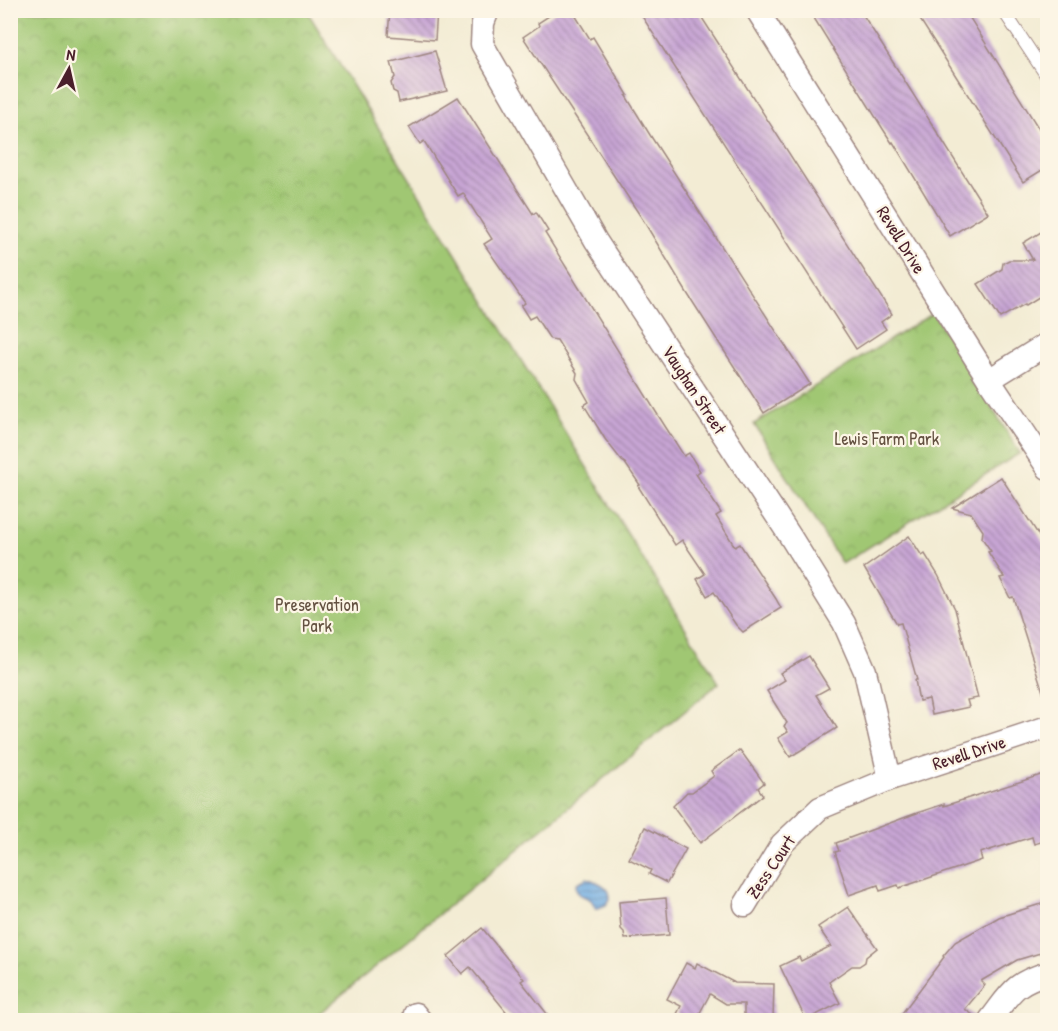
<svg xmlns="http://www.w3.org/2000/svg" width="1058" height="1031" font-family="'Patrick Hand',sans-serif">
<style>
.park{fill:url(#park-crowns);stroke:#75734f;stroke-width:1.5}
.water{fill:url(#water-rules);stroke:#5e6687;stroke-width:1.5}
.building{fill:url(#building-back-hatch)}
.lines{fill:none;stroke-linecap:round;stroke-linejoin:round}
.lane-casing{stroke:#9e8680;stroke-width:14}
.street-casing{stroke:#9e8680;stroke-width:25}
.lane{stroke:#fff;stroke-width:12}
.street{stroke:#fff;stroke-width:22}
.labels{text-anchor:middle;stroke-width:4.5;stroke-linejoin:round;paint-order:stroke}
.street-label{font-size:18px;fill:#4a1f2b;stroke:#fcf5e5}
.park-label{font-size:18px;fill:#645141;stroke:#fcf5e5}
</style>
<defs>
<pattern id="park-crowns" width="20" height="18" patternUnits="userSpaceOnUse" patternTransform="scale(1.5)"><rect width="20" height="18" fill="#a0c773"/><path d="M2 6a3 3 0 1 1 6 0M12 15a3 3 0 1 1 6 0" fill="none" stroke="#8baa64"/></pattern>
<pattern id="water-rules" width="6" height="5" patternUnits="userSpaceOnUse" patternTransform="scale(1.5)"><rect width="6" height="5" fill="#71ade3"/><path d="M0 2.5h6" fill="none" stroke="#5f8cb8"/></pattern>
<pattern id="building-back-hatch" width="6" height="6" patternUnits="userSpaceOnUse" patternTransform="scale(1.5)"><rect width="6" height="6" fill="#c7a5d4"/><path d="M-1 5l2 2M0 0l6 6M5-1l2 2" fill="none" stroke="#a486ac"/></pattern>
</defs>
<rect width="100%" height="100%" fill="#fcf5e5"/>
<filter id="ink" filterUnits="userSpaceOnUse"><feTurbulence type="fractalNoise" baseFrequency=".0167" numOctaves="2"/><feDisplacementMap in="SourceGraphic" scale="12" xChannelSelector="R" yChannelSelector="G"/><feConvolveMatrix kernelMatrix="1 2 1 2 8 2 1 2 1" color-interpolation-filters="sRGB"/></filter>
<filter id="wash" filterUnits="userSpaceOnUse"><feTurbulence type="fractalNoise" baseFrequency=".008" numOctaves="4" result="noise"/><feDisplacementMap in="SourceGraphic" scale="24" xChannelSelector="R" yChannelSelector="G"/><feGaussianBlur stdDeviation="1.35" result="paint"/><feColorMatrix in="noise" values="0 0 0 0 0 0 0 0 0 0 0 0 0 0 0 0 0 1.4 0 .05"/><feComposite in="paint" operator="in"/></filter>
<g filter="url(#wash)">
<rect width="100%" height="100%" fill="#f3ecd4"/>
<g class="park">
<polygon points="10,11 307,11 719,683 311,1020 11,1020"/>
<polygon points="933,313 1020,453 842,564 754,424"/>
</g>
<path class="water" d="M587,878C597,883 611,885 610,899L606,905L596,909L591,900C585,895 579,898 576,888L577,883Z"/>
<g id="blocks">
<g class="building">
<polygon points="390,10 437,10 435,40 388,36"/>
<polygon points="558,10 572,10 590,39 593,37 628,95 626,96 650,135 810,384 764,413 687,293 643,220 523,37 539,26 538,23"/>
<polygon points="638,10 697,10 892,314 881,322 886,329 856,349"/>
<polygon points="809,10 860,10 988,213 950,236 893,142 892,143 883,129"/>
<polygon points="914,10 965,10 1047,142 1047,167 1023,182"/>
<polygon points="435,51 447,91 399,102 397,93 393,91 391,83 395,77 391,62"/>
<polygon points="458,97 533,214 536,212 548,231 545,233 656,412 684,456 689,453 700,471 696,474 721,513 716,516 735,547 740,544 776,599 781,608 743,632 736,625 714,592 707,596 697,579 705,574 682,540 675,545 638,486 640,485 625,463 622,461 605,439 584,405 589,402 576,379 577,373 557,340 550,339 535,316 529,319 521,306 525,303 484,244 492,239 463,193 458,196 424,141 420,144 409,127"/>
<polygon points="1041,232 1047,242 1047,292 1026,305 1025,304 1000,318 978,284 1002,269 1003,263 1009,260 1033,260 1023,243"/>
<polygon points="1001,477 1047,548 1047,695 1044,695 1013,597 1010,598 1000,578 1004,577 988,552 991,551 982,538 983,531 971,513 952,508"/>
<polygon points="909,536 922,556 925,554 938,575 955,609 978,698 967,700 969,707 932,715 929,699 919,701 915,680 917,680 901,623 897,624 864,568"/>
<polygon points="809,656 829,688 816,695 837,728 790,757 778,738 788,732 784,726 787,723 767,691 785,680 780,673"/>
<polygon points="740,750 764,783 758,788 763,795 700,843 673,806 687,792 692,792 714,776 711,771"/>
<polygon points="1047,773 1047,840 1034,844 1032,837 980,853 982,860 899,888 898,885 880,891 878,885 849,895 835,852 839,851 836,843 917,813 944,804 944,806"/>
<polygon points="645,827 686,849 667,883 649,874 651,870 629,859"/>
<polygon points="666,898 669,935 625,939 624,932 621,929 619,902"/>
<polygon points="1047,902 1047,951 1017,960 981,981 985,985 965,1009 977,1018 977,1020 897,1020 944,957 943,956 955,942 999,917"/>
<polygon points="848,907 877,948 866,957 865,962 859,966 852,966 829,982 840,1003 806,1020 780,966 799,957 801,961 831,946 818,927"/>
<polygon points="482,928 524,979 521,981 552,1020 513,1020 470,967 462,974 448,956"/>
<polygon points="686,963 695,968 697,963 735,983 774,984 773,1020 744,1020 744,1004 726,1004 710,994 696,1020 689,1020 677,1014 681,1006 667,999"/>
</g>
</g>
</g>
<g filter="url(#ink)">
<use href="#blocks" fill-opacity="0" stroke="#9e8680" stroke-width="1.5"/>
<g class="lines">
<defs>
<polyline id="lane" points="1003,10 1048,78"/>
<g id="street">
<polyline points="488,10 483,23 482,44 596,241 790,536 844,623 865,671 890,779"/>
<polyline points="757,10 989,380 1048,468"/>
<polyline points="989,380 1048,343"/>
<polyline points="745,905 782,844 820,808 890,779 1048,727"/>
<polyline points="415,1014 420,1020"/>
<path d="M990,1020C1011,993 1013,983 1048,973"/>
</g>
</defs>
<use href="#lane" class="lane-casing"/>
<use href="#street" class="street-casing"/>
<use href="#lane" class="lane"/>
<use href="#street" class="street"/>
</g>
</g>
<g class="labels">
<g class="street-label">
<text transform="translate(901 240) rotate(58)" y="6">Revell Drive</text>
<text transform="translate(694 390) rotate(57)" y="6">Vaughan Street</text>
<text transform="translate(969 753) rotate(-18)" y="6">Revell Drive</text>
<text transform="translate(771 867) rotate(-56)" y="6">Zess Court</text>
</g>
<g class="park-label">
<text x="887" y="445">Lewis Farm Park</text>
<text x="317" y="611">Preservation<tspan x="317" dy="21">Park</tspan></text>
</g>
</g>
<rect width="1058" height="1031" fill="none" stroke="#fcf5e5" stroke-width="36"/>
<g transform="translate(69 69) rotate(8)" stroke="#fcf5e5" stroke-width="4.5" paint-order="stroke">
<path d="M0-4.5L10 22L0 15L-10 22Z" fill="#4a1f2b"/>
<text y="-9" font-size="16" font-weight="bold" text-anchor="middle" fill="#4a1f2b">N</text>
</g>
</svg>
